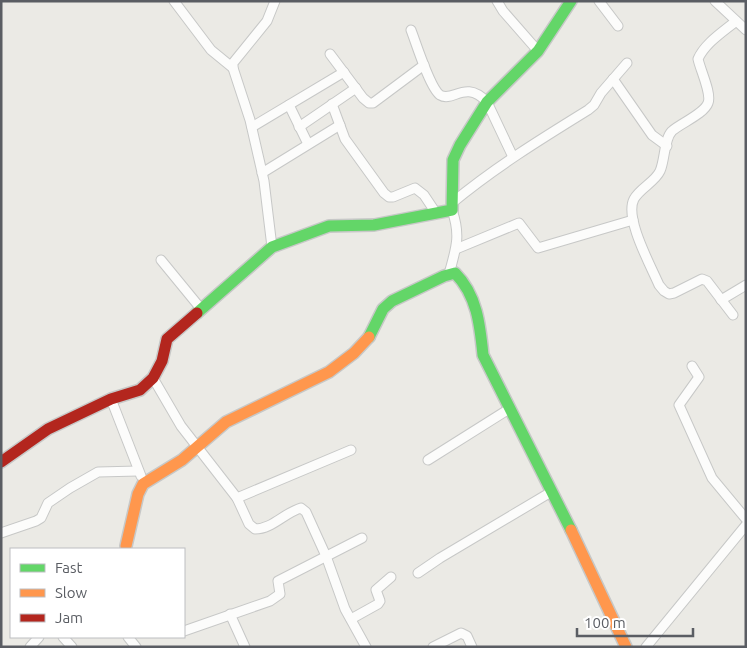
<svg xmlns="http://www.w3.org/2000/svg" width="747" height="648" font-family="Ubuntu,sans-serif">
<style>
.lines{fill:none;stroke-linecap:round;stroke-linejoin:round}
.street-casing{stroke:#c7c8c7;stroke-width:11}
.fast-casing{stroke:#c7c8c7;stroke-width:14}
.slow-casing{stroke:#c7c8c7;stroke-width:14}
.jam-casing{stroke:#c7c8c7;stroke-width:14}
.street{stroke:#fcfcfb;stroke-width:9}
.fast{stroke:#63d668;stroke-width:11}
.slow{stroke:#ff974d;stroke-width:11}
.jam{stroke:#b3261e;stroke-width:11}
</style>
<rect width="100%" height="100%" fill="#ebeae5"/>
<g class="lines">
<defs>
<g id="street">
<polyline points="174,1 211,50 233,68"/>
<polyline points="497,1 503,11 538,51"/>
<polyline points="599,1 618,26"/>
<polyline points="715,1 746,30"/>
<path d="M411,30C416,43 430,88 440,95C453,103 465,79 487,102L513,157"/>
<polyline points="330,54 363,98 369,103 373,103 424,65"/>
<polyline points="613,79 652,135 667,146"/>
<polyline points="332,104 345,139 384,193 389,197 393,197 415,188 424,195 436,213"/>
<polyline points="289,105 308,144"/>
<polyline points="252,127 344,72"/>
<polyline points="299,127 356,88"/>
<polyline points="262,173 340,125"/>
<path d="M452,203C494,168 541,139 588,110L594,105L601,93L627,63"/>
<polyline points="272,247 264,181 250,120 233,68 233,63 267,21 275,1"/>
<polyline points="456,249 519,223 538,248 633,220"/>
<polyline points="161,260 202,310"/>
<path d="M449,274C456,248 461,236 452,210"/>
<polyline points="721,300 746,285"/>
<path d="M733,315L707,281L702,279L674,293L669,294L664,291L659,285C651,266 624,218 634,199C640,188 655,182 660,171C665,160 664,139 672,131C681,123 704,114 708,103C712,94 700,69 698,59C705,43 723,32 736,21"/>
<polyline points="692,366 699,377 679,405 712,478 746,519"/>
<path d="M153,378L181,426L237,498L249,524L255,529C272,529 284,513 301,508L306,512L326,556L345,609L366,647"/>
<polyline points="111,399 141,476"/>
<polyline points="428,460 509,409"/>
<polyline points="237,498 351,450"/>
<polyline points="1,533 36,521 41,518 48,503 70,488 98,472 138,471"/>
<polyline points="418,573 440,558 551,492"/>
<polyline points="230,614 245,647"/>
<polyline points="351,619 378,604 380,601 376,590 391,577"/>
<polyline points="184,631 270,601 280,594 278,581 362,538"/>
<polyline points="63,637 72,647"/>
<polyline points="128,637 136,647"/>
<polyline points="30,647 39,637"/>
<polyline points="433,647 461,633 467,636 472,647"/>
<polyline points="646,647 746,525"/>
</g>
<g id="fast">
<polyline points="197,313 272,247 329,226 374,225 452,210 453,160 460,145 487,102 538,51 571,1"/>
<path d="M369,337L383,309L392,301L444,276L455,273C477,295 480,325 483,355L571,530"/>
</g>
<g id="slow">
<polyline points="571,530 626,647"/>
<polyline points="126,546 138,494 143,484 182,460 226,422 329,372 354,353 369,337"/>
</g>
<polyline id="jam" points="1,462 48,429 111,399 140,390 153,378 162,361 167,339 197,313"/>
</defs>
<use href="#street" class="street-casing"/>
<use href="#fast" class="fast-casing"/>
<use href="#slow" class="slow-casing"/>
<use href="#jam" class="jam-casing"/>
<use href="#street" class="street"/>
<use href="#fast" class="fast"/>
<use href="#slow" class="slow"/>
<use href="#jam" class="jam"/>
</g>
<rect width="747" height="648" fill="none" stroke="#5a5d63" stroke-width="5"/>
<rect x="10" y="548" width="175" height="90" fill="#ffffff" stroke="#bdbec1"/>
<rect x="20" y="564" width="25" height="8" fill="#63d668" stroke="#bdbec1"/>
<text x="55" y="573" font-size="15" fill="#5a5d63">Fast</text>
<rect x="20" y="589" width="25" height="8" fill="#ff974d" stroke="#bdbec1"/>
<text x="55" y="598" font-size="15" fill="#5a5d63">Slow</text>
<rect x="20" y="614" width="25" height="8" fill="#b3261e" stroke="#bdbec1"/>
<text x="55" y="623" font-size="15" fill="#5a5d63">Jam</text>
<path d="M577 628v8h116v-8" fill="none" stroke="#5a5d63" stroke-width="2.5"/>
<text x="584" y="628" font-size="15" fill="#5a5d63" stroke="#ffffff" stroke-width="4" paint-order="stroke">100 m</text>
</svg>
